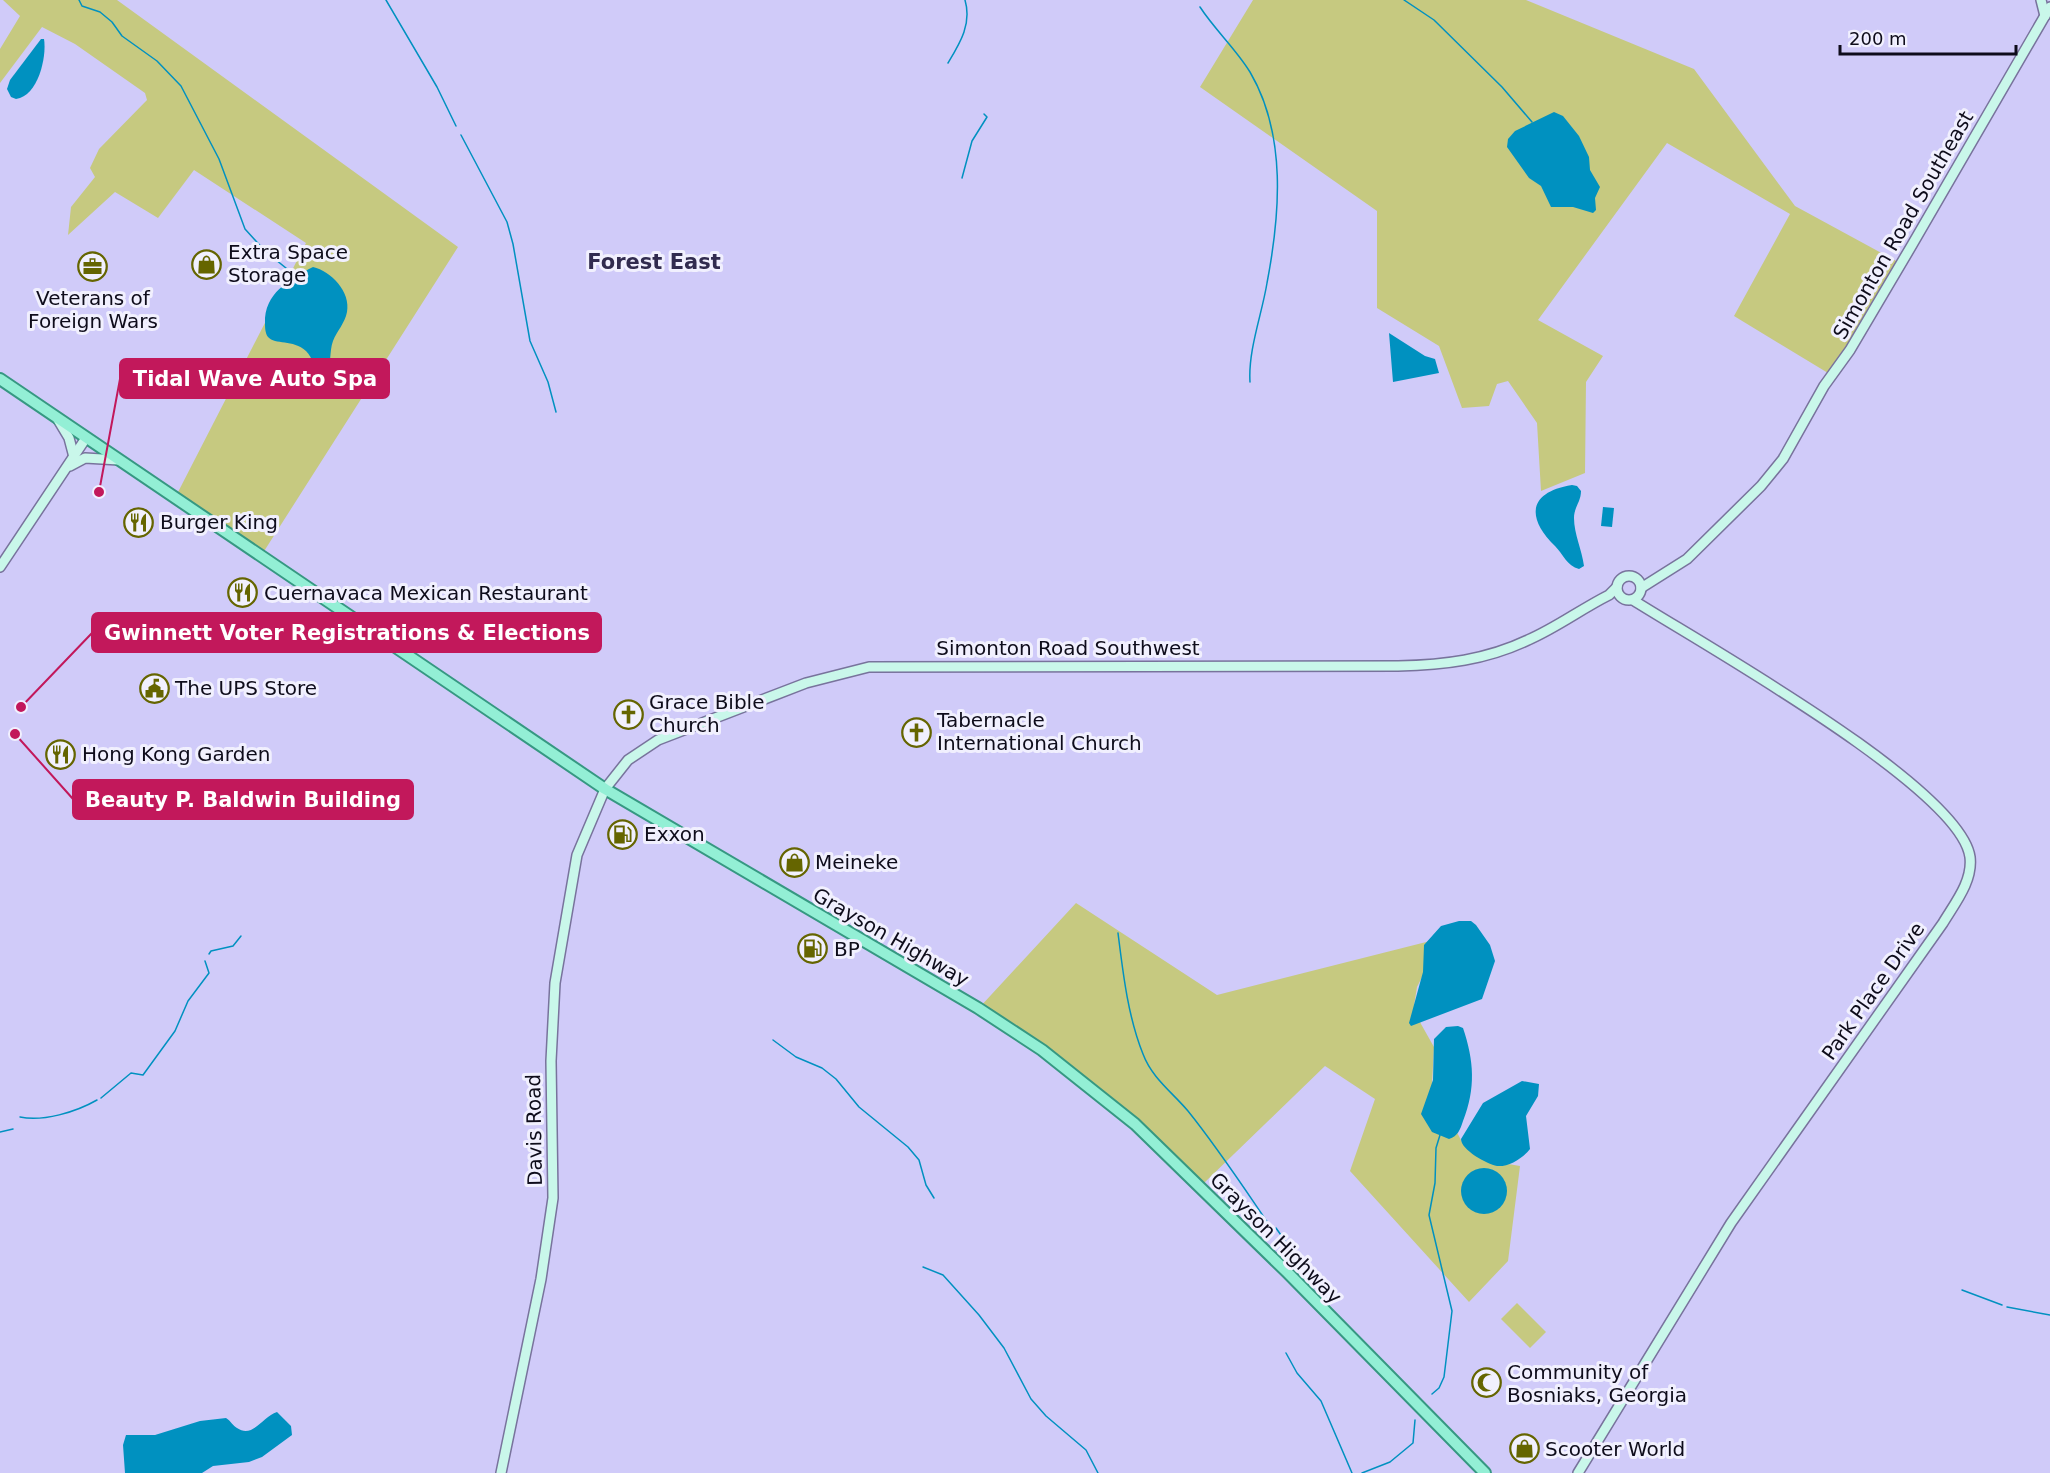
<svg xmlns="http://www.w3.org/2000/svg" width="2050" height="1473" font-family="'DejaVu Sans',sans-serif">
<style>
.green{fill:#c6c980}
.water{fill:#0091c0}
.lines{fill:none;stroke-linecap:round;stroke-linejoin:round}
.stream{stroke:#0091c0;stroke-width:1.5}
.secondary-casing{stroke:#78739c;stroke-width:12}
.primary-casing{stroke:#369882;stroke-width:14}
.secondary{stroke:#c9f7ea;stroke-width:9}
.primary{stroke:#93efd5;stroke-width:10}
.labels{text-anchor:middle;stroke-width:6;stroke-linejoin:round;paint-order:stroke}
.street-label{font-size:20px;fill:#0e0c1b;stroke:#f1f0fe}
.poi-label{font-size:20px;fill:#0e0c1b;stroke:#f1f0fe;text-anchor:start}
.neighbourhood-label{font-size:21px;font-weight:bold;fill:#312b4f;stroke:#f1f0fe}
.leader{fill:none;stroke:#c2185b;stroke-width:2}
.callout-dot{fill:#c2185b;stroke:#f1f0fe;stroke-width:2}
.callout{fill:#c2185b;stroke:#c2185b;stroke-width:2}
.callout-label{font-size:21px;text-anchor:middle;font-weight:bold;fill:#fff}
</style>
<rect width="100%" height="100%" fill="#d0cbf9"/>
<g class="green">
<polygon points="3,0 117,0 458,247 261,556 176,496 306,243 194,170 158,218 115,192 68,235 71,207 95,177 90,168 99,149 147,100 145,93 75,44 42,27 0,83 0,49 20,16"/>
<polygon points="1253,0 1526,0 1694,69 1795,206 1898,262 1844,353 1828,373 1734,316 1790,214 1667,143 1538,320 1603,356 1586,382 1585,473 1541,491 1537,423 1508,381 1497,384 1489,406 1462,408 1439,346 1377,308 1377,211 1200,87"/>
<polygon points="1076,903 1217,995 1442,938 1417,987 1414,1006 1421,1024 1434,1047 1432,1084 1462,1142 1485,1160 1520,1166 1508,1261 1469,1302 1350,1171 1375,1099 1325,1066 1204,1183 1035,1042 979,1008"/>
<polygon points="1517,1303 1546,1332 1530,1348 1501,1319"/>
</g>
<g class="water">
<path d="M41,39H44C47,57 38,96 16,99L11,97L7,89L10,80Z"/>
<polygon points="1554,112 1563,116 1579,136 1589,157 1590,170 1600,187 1595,198 1596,210 1593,213 1573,207 1551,207 1541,186 1529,178 1507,147 1508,139 1515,131"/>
<path d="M313,267C331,271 351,292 347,312C345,323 337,331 333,341C329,352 332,363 326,373L321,374C314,368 313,358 306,351C293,339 275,345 268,337C265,333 265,327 265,323C264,294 289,279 313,267Z"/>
<polygon points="1389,333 1425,356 1435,359 1439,373 1393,382"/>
<path d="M1572,485L1577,486L1581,491C1581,502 1574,507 1574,518C1574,534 1582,550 1584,566L1579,569C1567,566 1563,554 1555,546C1526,518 1528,492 1572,485Z"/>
<polygon points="1603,507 1614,508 1612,527 1601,526"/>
<polygon points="1459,921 1471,921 1476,925 1490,945 1495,961 1482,999 1411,1026 1409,1023 1423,972 1424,945 1441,926"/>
<path d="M1458,1026L1463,1028C1474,1061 1476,1088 1463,1121C1460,1130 1458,1136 1449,1139L1432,1132L1421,1114L1433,1080L1434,1039L1446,1027Z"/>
<path d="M1522,1081L1539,1084L1538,1096L1526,1116L1530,1149C1523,1158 1509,1167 1497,1166C1487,1164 1461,1150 1461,1139L1483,1103Z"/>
<circle cx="1484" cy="1191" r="23"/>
<path d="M277,1412L291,1426L292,1435L262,1457L249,1462L213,1466L202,1473H125L123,1445L126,1435H155L200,1421L226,1418C231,1421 233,1426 237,1428C253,1439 263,1416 277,1412Z"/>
</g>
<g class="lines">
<g class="stream">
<polyline points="79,0 82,6 100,12 112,22 122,36 157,61 181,86 219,159 245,229 265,251 297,277"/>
<polyline points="386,0 437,87 456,126"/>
<polyline points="1404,0 1434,20 1502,87 1532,122"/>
<path d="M1200,7C1215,30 1236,49 1250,72C1287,135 1280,215 1267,283C1262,314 1248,350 1250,382"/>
<path d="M948,63C960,43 972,24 965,0"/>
<polyline points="461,135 507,222 513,244 530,341 548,382 556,412"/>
<polyline points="962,178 972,141 987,117 984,114"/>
<path d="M1118,933C1123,973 1128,1017 1143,1054C1152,1078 1172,1092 1188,1111C1217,1147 1242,1185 1268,1223"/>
<polyline points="209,954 211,951 233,946 241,936"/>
<polyline points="773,1040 796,1057 822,1068 836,1079 859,1107 908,1147 919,1160 926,1185 934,1198"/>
<polyline points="101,1098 131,1073 143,1075 175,1031 188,1001 209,973 205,961"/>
<path d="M20,1117C43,1122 76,1112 97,1100"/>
<polyline points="0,1132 13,1129"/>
<polyline points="1276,1228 1302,1265"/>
<polyline points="923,1267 943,1275 979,1315 1004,1348 1031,1399 1046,1416 1086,1450 1098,1473"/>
<polyline points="1962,1290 2002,1305"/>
<polyline points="2007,1307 2050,1315"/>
<polyline points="1286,1353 1297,1373 1321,1401 1352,1473"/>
<polyline points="1432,1394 1439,1388 1444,1377 1452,1311 1429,1215 1435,1183 1436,1148 1440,1135"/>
<polyline points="1362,1473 1390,1462 1413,1443 1415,1420"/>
</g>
<defs>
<g id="secondary">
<polyline points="2041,0 2045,16"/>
<polyline points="57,418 69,438 74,457"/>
<polyline points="70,466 85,458 119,460"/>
<polyline points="0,567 86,438"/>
<circle cx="1629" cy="588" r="12"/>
<polyline points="1641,588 1687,559 1761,486 1783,459 1824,386 1850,350 1912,245 2050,7"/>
<path d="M501,1473L541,1279L553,1198L551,1061L555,983L577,855L605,789L628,760L658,740L806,683L869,667L1398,666C1444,665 1486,660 1528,640C1556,628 1581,609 1609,595L1617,587"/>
<path d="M1578,1473L1731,1223L1943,923C1955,903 1973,881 1970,857C1960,787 1697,641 1633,600"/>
</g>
<polyline id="primary" points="0,379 605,789 978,1008 1042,1050 1135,1124 1287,1272 1485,1473"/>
</defs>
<use href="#secondary" class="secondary-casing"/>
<use href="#primary" class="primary-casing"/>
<use href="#secondary" class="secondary"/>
<use href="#primary" class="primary"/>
</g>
<defs>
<symbol id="shop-ring" viewBox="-11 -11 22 22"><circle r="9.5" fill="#f1f0fe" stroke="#656500" stroke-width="1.5"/><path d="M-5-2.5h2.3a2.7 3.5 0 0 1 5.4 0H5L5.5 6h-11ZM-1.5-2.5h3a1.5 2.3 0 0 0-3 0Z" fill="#656500"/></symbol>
<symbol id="office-ring" viewBox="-11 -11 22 22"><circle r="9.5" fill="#f1f0fe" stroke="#656500" stroke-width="1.5"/><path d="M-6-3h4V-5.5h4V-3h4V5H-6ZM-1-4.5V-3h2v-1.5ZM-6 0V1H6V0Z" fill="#656500"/></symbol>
<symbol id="restaurant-ring" viewBox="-11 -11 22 22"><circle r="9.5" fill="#f1f0fe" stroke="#656500" stroke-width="1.5"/><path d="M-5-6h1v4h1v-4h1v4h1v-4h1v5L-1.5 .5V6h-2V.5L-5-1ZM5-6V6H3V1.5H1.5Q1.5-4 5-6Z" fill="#656500"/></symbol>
<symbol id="civic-ring" viewBox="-11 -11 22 22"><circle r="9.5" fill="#f1f0fe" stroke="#656500" stroke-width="1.5"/><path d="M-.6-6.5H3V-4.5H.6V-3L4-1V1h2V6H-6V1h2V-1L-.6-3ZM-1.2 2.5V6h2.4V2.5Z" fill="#656500"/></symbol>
<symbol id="church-ring" viewBox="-11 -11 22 22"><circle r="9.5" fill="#f1f0fe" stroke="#656500" stroke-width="1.5"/><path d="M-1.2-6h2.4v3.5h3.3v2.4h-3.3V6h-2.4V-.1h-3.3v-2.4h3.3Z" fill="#656500"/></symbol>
<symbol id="fuel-ring" viewBox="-11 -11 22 22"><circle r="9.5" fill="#f1f0fe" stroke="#656500" stroke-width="1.5"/><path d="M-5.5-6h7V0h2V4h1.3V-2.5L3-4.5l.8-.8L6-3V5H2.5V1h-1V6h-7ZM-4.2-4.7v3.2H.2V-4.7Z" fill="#656500"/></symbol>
<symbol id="mosque-ring" viewBox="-11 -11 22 22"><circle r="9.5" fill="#f1f0fe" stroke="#656500" stroke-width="1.5"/><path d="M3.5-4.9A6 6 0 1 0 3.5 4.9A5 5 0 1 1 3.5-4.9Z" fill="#656500"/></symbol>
</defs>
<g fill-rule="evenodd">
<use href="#shop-ring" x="190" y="248" width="33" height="33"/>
<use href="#office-ring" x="76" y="250" width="33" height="33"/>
<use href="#restaurant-ring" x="122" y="506" width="33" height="33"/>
<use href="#restaurant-ring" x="226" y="576" width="33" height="33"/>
<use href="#civic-ring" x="138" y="672" width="33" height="33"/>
<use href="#church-ring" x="612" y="698" width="33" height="33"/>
<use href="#church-ring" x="900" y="716" width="33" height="33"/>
<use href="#restaurant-ring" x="44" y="738" width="33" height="33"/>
<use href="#fuel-ring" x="606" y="818" width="33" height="33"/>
<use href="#shop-ring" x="778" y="846" width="33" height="33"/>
<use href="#fuel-ring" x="796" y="932" width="33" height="33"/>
<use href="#mosque-ring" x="1470" y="1366" width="33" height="33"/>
<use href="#shop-ring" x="1508" y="1432" width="33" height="33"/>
</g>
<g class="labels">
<g class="street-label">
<text transform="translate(1903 225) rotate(-60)" y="7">Simonton Road Southeast</text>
<text x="1068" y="655">Simonton Road Southwest</text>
<text transform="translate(891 937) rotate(30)" y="7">Grayson Highway</text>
<text transform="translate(1873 991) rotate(-55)" y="7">Park Place Drive</text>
<text transform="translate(534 1130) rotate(-91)" y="7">Davis Road</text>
<text transform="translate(1276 1238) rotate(45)" y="7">Grayson Highway</text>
</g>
<g class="poi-label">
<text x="228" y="259">Extra Space<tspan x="228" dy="23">Storage</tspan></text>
<text x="93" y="305" text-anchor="middle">Veterans of<tspan x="93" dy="23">Foreign Wars</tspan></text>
<text x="160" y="529">Burger King</text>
<text x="264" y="600">Cuernavaca Mexican Restaurant</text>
<text x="175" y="695">The UPS Store</text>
<text x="649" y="709">Grace Bible<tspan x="649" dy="23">Church</tspan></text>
<text x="937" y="727">Tabernacle<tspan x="937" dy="23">International Church</tspan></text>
<text x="82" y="761">Hong Kong Garden</text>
<text x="644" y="841">Exxon</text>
<text x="815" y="869">Meineke</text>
<text x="834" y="956">BP</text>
<text x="1507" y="1379">Community of<tspan x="1507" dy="23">Bosniaks, Georgia</tspan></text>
<text x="1545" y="1456">Scooter World</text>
</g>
<g class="neighbourhood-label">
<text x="654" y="269">Forest East</text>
</g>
</g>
<path class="leader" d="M99 492L120 379M21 707L92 633M15 734L73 799"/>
<g class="callout-dot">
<circle cx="99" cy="492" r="6"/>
<circle cx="21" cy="707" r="6"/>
<circle cx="15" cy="734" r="6"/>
</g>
<g class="callout">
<rect x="120" y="359" width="269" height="39" rx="6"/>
<rect x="92" y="613" width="509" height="39" rx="6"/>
<rect x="73" y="780" width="340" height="39" rx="6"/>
</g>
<g class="callout-label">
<text x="255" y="386">Tidal Wave Auto Spa</text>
<text x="347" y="640">Gwinnett Voter Registrations &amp; Elections</text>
<text x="243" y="807">Beauty P. Baldwin Building</text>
</g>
<path d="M1840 45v9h176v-9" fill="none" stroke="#0e0c1b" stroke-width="3"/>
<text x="1849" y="45" font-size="18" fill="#0e0c1b" stroke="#f1f0fe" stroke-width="4.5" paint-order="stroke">200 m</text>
</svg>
